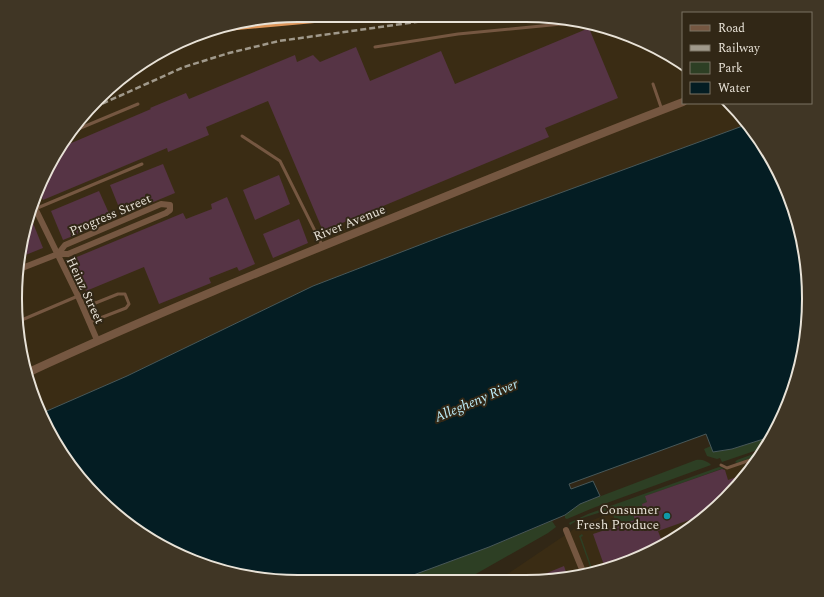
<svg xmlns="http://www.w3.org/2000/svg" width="824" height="597" font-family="Spectral,serif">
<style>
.built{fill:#3a2c14}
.green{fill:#2d3f24}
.water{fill:#041d23;stroke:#485859}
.building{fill:#563445}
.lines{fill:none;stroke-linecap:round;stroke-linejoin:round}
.service{stroke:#755741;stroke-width:3}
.minor{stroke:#755741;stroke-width:6}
.tertiary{stroke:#755741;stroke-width:8}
.motorway{stroke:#de965a;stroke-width:12}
.rail{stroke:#a0998b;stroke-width:2.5;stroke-dasharray:6 3;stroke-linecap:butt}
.culture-dot{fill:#0f9aa8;stroke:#312716;stroke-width:1.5}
.labels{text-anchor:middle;stroke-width:4;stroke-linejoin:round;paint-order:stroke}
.street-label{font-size:13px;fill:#e8e2d7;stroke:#312716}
.poi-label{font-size:13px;fill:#e8e2d7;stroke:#312716;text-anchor:end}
.water-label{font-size:14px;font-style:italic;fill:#bfeefa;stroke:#312716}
.rim{fill:none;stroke:#e8e2d7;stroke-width:2}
</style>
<rect width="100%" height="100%" fill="#312716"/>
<g class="built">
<polygon points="336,15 526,15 599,25 683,63 683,103 726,103 748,124 443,236 313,286 127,376 40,414 36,407 17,335 17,261 44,173 85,112 141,63 225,25"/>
<polygon points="761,455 739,485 698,523 634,560 563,580 492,580 509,573 580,525"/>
</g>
<g class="green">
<polygon points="773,436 766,447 722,462 720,458 717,459 707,456 704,449 711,446 713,452 732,449"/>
<polygon points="764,450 761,454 737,463 735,462 737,460"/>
<path d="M696,460C701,459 708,461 711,465L593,508L567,519L565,518V515L580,504Z"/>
<polygon points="719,467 724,468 646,496 647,502 642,504 643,508 632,511 635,520 617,526 611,509 579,519 570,525 569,523 588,514"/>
<polygon points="552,521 556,527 548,533 474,575 450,580 390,581 440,565 489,547"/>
<polygon points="582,534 583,536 581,537 593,571 592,572 579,536"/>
</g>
<polygon class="water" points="748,124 780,173 799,225 808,280 807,335 794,389 773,436 732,449 713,452 706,434 569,484 571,489 593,481 600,496 580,504 565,515 489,547 408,577 390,581 280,581 225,572 173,553 126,523 74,471 40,414 127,376 313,286 443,236"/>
<g class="building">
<polygon points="589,28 618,98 545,128 549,137 323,231 268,101 206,127 209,135 168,152 167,148 43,200 39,190 44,173 62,147 151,109 150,108 186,93 189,99 295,55 297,62 313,55 320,62 356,47 370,81 441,51 455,84"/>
<polygon points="163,164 175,193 122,215 110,185"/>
<polygon points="279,175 290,204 255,220 243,190"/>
<polygon points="99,191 112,220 63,240 51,211"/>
<polygon points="227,197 255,264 239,271 237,267 209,278 211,283 159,304 144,267 86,291 72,259 183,213 186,219 212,209 211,204"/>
<polygon points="31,218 43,248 18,258"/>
<polygon points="299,219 308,243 273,258 263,234"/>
<polygon points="722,469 725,470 728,480 748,473 739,485 709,513 658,531 663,544 634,560 605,568 593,534 635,520 632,511 643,508 642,504 647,502 645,496"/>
<polygon points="564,566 568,578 563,580 530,580"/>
</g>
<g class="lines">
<g class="service">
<polyline points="375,47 458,34 582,22"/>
<polyline points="653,84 662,110"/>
<polyline points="71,132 138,104"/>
<polyline points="242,136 280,161 322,245"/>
<polyline points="35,209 142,164"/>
<polyline points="83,308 118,294 125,294 129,304 126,308 90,322"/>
<polyline points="17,322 78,296"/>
<polyline points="721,465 727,468 759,457"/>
</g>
<g class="minor">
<polyline points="34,206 78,296 97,340"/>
<polyline points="17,270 58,254 68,254 166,213 170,210 170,205 161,204 65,245 58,254"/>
<polyline points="566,530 584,574"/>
</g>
<path class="tertiary" d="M27,373C150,316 276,265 402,214C495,176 589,138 683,102"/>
<polyline class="motorway" points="226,25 336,15"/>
<polyline class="rail" points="86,111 184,67 229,53 279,41 467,15"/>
</g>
<circle class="culture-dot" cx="667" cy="516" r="4"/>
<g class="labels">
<g class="street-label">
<text transform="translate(110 214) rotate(-23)" y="5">Progress Street</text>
<text transform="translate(349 222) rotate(-22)" y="5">River Avenue</text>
<text transform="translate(86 290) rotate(65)" y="5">Heinz Street</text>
</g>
<g class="poi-label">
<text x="659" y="514">Consumer<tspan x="659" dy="15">Fresh Produce</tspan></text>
</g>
<g class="water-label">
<text transform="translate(476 400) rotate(-23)" y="5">Allegheny River</text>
</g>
</g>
<path d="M0 0H824V597H0ZM298 22H526A276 276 0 0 1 802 298V299A276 276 0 0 1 526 575H298A276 276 0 0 1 22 299V298A276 276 0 0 1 298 22Z" fill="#403625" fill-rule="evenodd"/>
<path class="rim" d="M298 22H526A276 276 0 0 1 802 298V299A276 276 0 0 1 526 575H298A276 276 0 0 1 22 299V298A276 276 0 0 1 298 22Z"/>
<rect x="682" y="12" width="130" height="92" fill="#312716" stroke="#7a7263"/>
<rect x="690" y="25" width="20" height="6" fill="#755741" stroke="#7a7263"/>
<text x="718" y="32" font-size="12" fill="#e8e2d7">Road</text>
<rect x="690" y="45" width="20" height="6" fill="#a0998b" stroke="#7a7263"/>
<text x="718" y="52" font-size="12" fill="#e8e2d7">Railway</text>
<rect x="690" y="62" width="20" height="12" fill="#2d3f24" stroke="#7a7263"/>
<text x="718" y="72" font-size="12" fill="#e8e2d7">Park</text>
<rect x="690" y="82" width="20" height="12" fill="#041d23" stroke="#7a7263"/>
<text x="718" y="92" font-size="12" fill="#e8e2d7">Water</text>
</svg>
